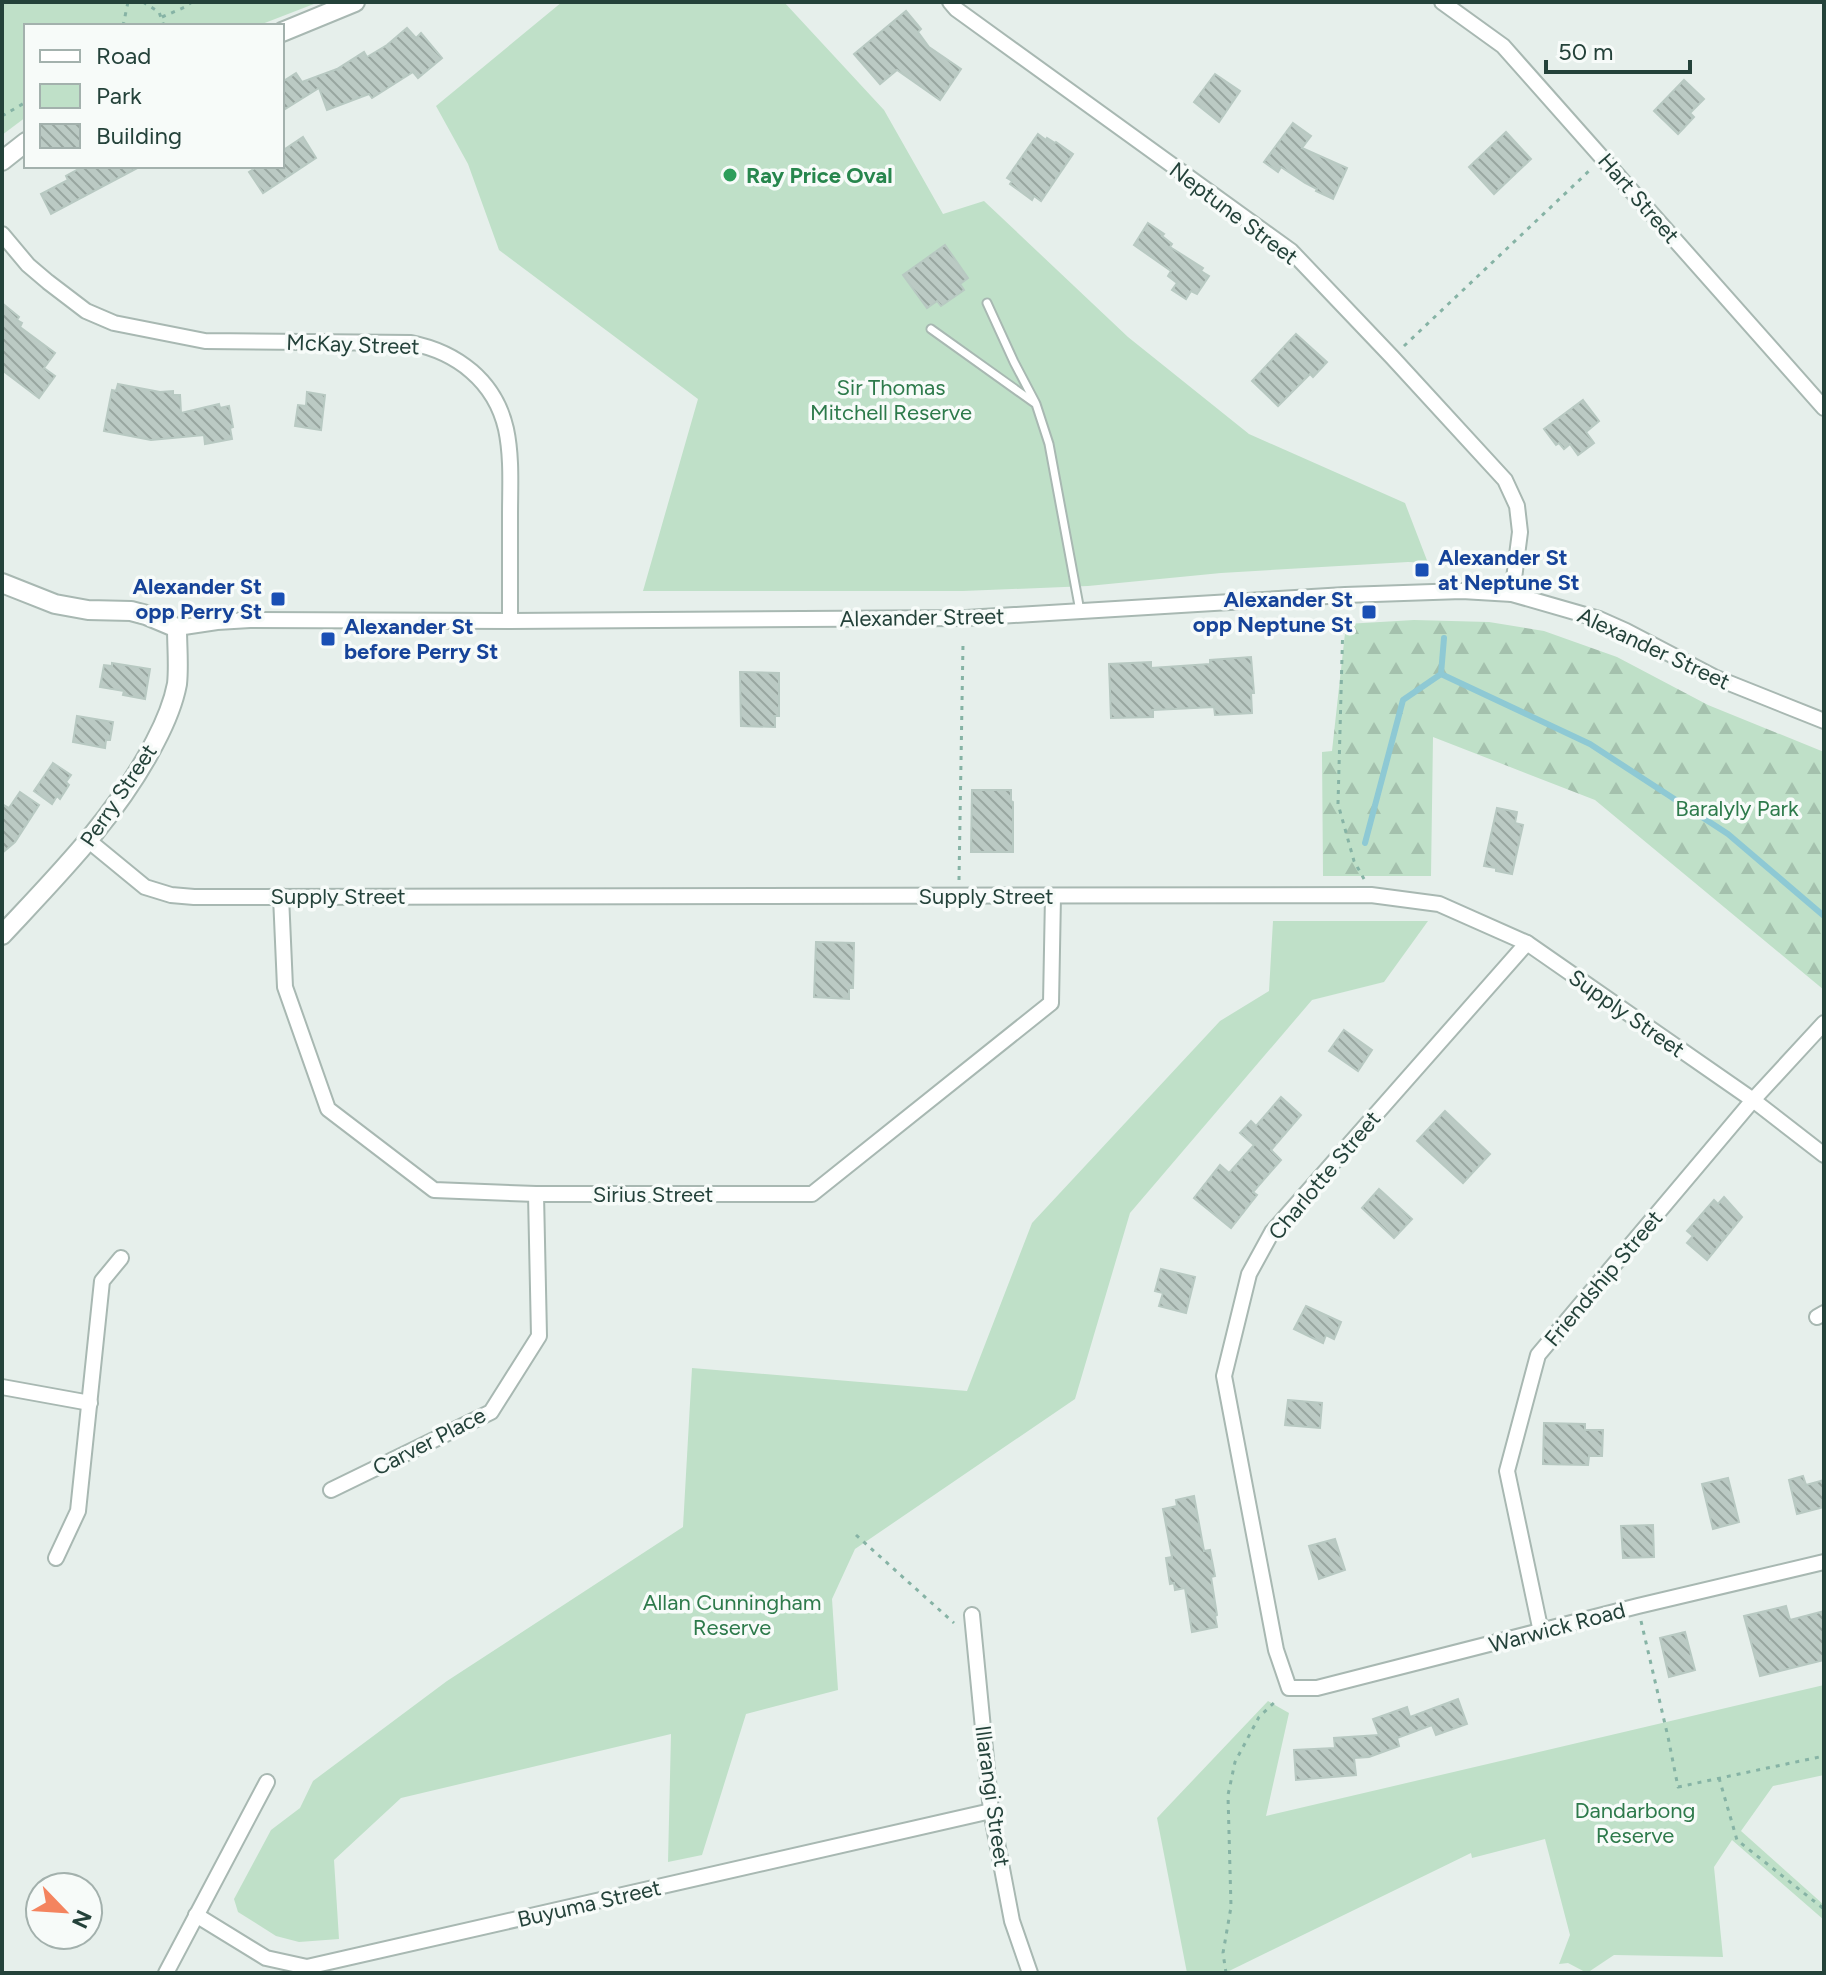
<svg xmlns="http://www.w3.org/2000/svg" width="1826" height="1975" font-family="Figtree,sans-serif">
<style>
.forest{fill:url(#forest-firs)}
.green{fill:#bfe0c8}
.lines{fill:none;stroke-linecap:round;stroke-linejoin:round}
.stream{stroke:#8ec9d4;stroke-width:6}
.building{fill:url(#building-back-hatch);stroke:#b8c9c2;stroke-width:2}
.service-casing{stroke:#a8b8b2;stroke-width:11}
.minor-casing{stroke:#a8b8b2;stroke-width:18}
.tertiary-casing{stroke:#a8b8b2;stroke-width:22}
.path{stroke:#86b3a5;stroke-width:3;stroke-dasharray:4 6;stroke-linecap:butt}
.service{stroke:#fff;stroke-width:7}
.minor{stroke:#fff;stroke-width:14}
.tertiary{stroke:#fff;stroke-width:18}
.leisure-dot{fill:#2e9e5b;stroke:#f7fbf9;stroke-width:3}
.transit-dot{fill:#1a4fb4;stroke:#f7fbf9;stroke-width:3}
.labels{text-anchor:middle;stroke-width:7;stroke-linejoin:round;paint-order:stroke}
.leisure-label{font-size:22px;font-weight:bold;fill:#27864d;stroke:#f7fbf9;text-anchor:start}
.street-label{font-size:22px;fill:#24423a;stroke:#f7fbf9}
.park-label{font-size:22px;fill:#2d7a4b;stroke:#f7fbf9}
.transit-label{font-size:22px;font-weight:bold;fill:#164399;stroke:#f7fbf9;text-anchor:start}
</style>
<defs>
<pattern id="forest-firs" width="22" height="20" patternUnits="userSpaceOnUse" patternTransform="scale(2)"><rect width="22" height="20" fill="#bfe0c8"/><path d="M5 1l3.5 6h-7zM16 11l3.5 6h-7z" fill="#a4c1ad"/></pattern>
<pattern id="building-back-hatch" width="6" height="6" patternUnits="userSpaceOnUse" patternTransform="scale(2)"><rect width="6" height="6" fill="#bbcac4"/><path d="M-1 5l2 2M0 0l6 6M5-1l2 2" fill="none" stroke="#98a6a0"/></pattern>
</defs>
<rect width="100%" height="100%" fill="#e6efeb"/>
<polygon class="forest" points="1414,620 1489,622 1544,631 1617,657 1708,705 1824,752 1824,990 1595,800 1433,737 1431,876 1323,876 1322,752 1332,751 1346,624"/>
<g class="green">
<polygon points="2,2 319,2 257,26 26,26 26,117 2,135"/>
<polygon points="562,2 784,2 884,110 943,214 984,201 1128,337 1249,434 1405,503 1428,563 1408,562 1221,573 1088,586 963,591 643,591 698,399 499,250 468,164 436,106"/>
<polygon points="1273,921 1428,921 1384,982 1312,1000 1130,1213 1075,1399 855,1549 832,1599 838,1690 746,1714 702,1855 668,1862 671,1734 401,1798 334,1860 339,1939 299,1942 276,1936 238,1912 234,1899 271,1830 300,1808 313,1781 447,1681 683,1527 692,1368 967,1391 1032,1223 1220,1021 1269,991"/>
<polygon points="1824,1685 1824,1775 1773,1786 1741,1831 1824,1905 1824,1920 1732,1840 1714,1867 1723,1957 1614,1955 1587,1973 1568,1963 1559,1964 1570,1935 1545,1839 1472,1858 1471,1853 1225,1973 1187,1973 1157,1818 1268,1701 1289,1713 1266,1816"/>
</g>
<g class="lines">
<g class="stream">
<polyline points="1444,638 1441,674 1590,744 1728,834 1824,916"/>
<polyline points="1365,843 1403,700 1441,674"/>
</g>
</g>
<g class="building">
<polygon points="906,11 921,29 918,32 929,47 961,69 940,100 897,70 880,84 854,54"/>
<polygon points="407,28 416,38 421,33 442,58 418,78 413,72 372,98 369,94 327,110 319,88 282,111 282,82 296,73 302,82 337,69 364,52 367,57 387,45"/>
<polygon points="1215,74 1240,91 1219,122 1194,102"/>
<polygon points="1684,80 1704,99 1690,113 1694,117 1678,134 1654,111"/>
<polygon points="1293,123 1311,136 1302,148 1347,168 1333,199 1316,191 1317,189 1305,183 1281,167 1278,172 1264,162"/>
<polygon points="1506,132 1531,159 1494,194 1469,167"/>
<polygon points="1038,134 1046,140 1047,138 1055,143 1056,142 1073,154 1041,201 1034,196 1032,200 1010,184 1012,181 1007,178"/>
<polygon points="303,137 316,158 263,193 249,172 258,166 282,166 282,151"/>
<polygon points="84,166 141,166 51,214 41,194 68,180 66,176"/>
<polygon points="1148,223 1164,234 1162,236 1172,244 1170,247 1203,268 1201,271 1209,276 1197,294 1191,291 1186,299 1172,290 1177,283 1168,276 1171,271 1134,245"/>
<polygon points="945,245 968,278 960,284 964,290 941,306 937,301 927,308 903,275"/>
<polygon points="2,303 19,317 17,320 22,323 20,327 55,353 44,368 55,376 39,398 2,370"/>
<polygon points="1296,334 1327,362 1313,377 1310,374 1278,406 1252,381"/>
<polygon points="118,384 160,392 173,391 173,395 180,395 181,413 219,404 220,408 229,406 233,427 230,428 232,439 205,444 204,435 151,440 104,431 112,390 116,391"/>
<polygon points="307,392 325,395 321,430 295,426 298,405 306,406"/>
<polygon points="1583,400 1599,421 1586,432 1594,443 1578,455 1570,444 1564,449 1559,443 1556,445 1544,429"/>
<polygon points="1251,657 1254,693 1251,693 1252,713 1215,715 1214,707 1153,710 1153,717 1111,718 1109,664 1151,662 1151,668 1210,664 1210,660"/>
<polygon points="112,663 150,669 145,699 123,695 124,691 100,687 104,665 112,666"/>
<polygon points="740,672 779,673 779,716 775,716 775,727 741,726"/>
<polygon points="77,716 113,722 110,740 106,740 105,748 73,742"/>
<polygon points="53,763 71,775 66,782 69,785 60,799 57,796 52,804 34,791"/>
<polygon points="972,790 1011,790 1011,801 1013,802 1013,852 971,852"/>
<polygon points="20,792 39,805 15,842 2,853 2,804 9,808"/>
<polygon points="1497,808 1517,812 1515,823 1523,825 1512,874 1496,871 1496,868 1484,866"/>
<polygon points="816,942 854,943 853,988 849,988 849,999 814,997"/>
<polygon points="1344,1030 1372,1050 1358,1071 1329,1051"/>
<polygon points="1281,1097 1301,1115 1271,1150 1281,1160 1253,1192 1257,1195 1231,1228 1194,1198 1220,1165 1229,1173 1254,1145 1240,1133 1251,1121 1256,1126"/>
<polygon points="1445,1111 1490,1154 1463,1183 1417,1141"/>
<polygon points="1379,1189 1412,1219 1394,1238 1362,1208"/>
<polygon points="1724,1197 1742,1217 1707,1260 1687,1243 1693,1236 1687,1231 1714,1200 1718,1204"/>
<polygon points="1161,1269 1195,1277 1186,1313 1159,1306 1163,1293 1155,1291"/>
<polygon points="1306,1306 1341,1322 1334,1339 1326,1335 1323,1343 1294,1329"/>
<polygon points="1288,1400 1322,1403 1320,1428 1285,1425"/>
<polygon points="1544,1423 1585,1424 1585,1430 1603,1430 1602,1456 1589,1456 1588,1465 1543,1464"/>
<polygon points="1803,1476 1806,1485 1824,1480 1824,1507 1797,1514 1789,1480"/>
<polygon points="1728,1478 1739,1522 1713,1529 1702,1484"/>
<polygon points="1194,1496 1204,1551 1210,1550 1215,1576 1211,1577 1217,1615 1215,1616 1217,1627 1192,1632 1185,1588 1175,1590 1174,1583 1170,1584 1166,1558 1172,1557 1163,1509 1177,1506 1176,1500"/>
<polygon points="1653,1525 1654,1557 1623,1558 1621,1526"/>
<polygon points="1335,1539 1345,1570 1319,1579 1309,1546"/>
<polygon points="1786,1606 1790,1620 1824,1611 1824,1660 1760,1676 1744,1616"/>
<polygon points="1685,1632 1695,1670 1669,1677 1660,1638"/>
<polygon points="1458,1699 1467,1724 1436,1735 1432,1725 1397,1738 1399,1746 1369,1757 1354,1758 1356,1775 1296,1780 1294,1750 1335,1748 1334,1738 1379,1735 1373,1719 1407,1707 1410,1717"/>
</g>
<g class="lines">
<defs>
<g id="service">
<polyline points="987,303 1014,362 1035,402"/>
<polyline points="931,329 1036,404 1049,444 1080,611"/>
</g>
<g id="minor">
<polyline points="950,2 956,9 1291,251 1392,357 1505,480 1517,506 1520,532 1512,594"/>
<polyline points="1442,2 1503,46 1824,408"/>
<path d="M2,234L28,265L48,282L86,311L114,323L205,341L411,343C457,352 495,381 506,429C512,457 510,487 510,515C510,551 510,586 510,621"/>
<polyline points="177,628 217,622 250,620 510,621 966,618 1345,595 1462,591 1512,594 1599,619 1626,631 1714,677 1824,721"/>
<polyline points="89,841 145,887 171,895 194,897 1371,895 1439,904 1527,943 1753,1100 1824,1155"/>
<polyline points="281,896 285,987 328,1109 434,1190 536,1194 812,1194 1051,1003 1053,896"/>
<polyline points="1527,943 1272,1232 1249,1274 1224,1376 1276,1650 1289,1688 1317,1688 1638,1606 1824,1562"/>
<polyline points="1817,1317 1824,1313"/>
<polyline points="2,1387 90,1403"/>
<polyline points="331,1490 491,1412 539,1336 536,1194"/>
<polyline points="56,1558 78,1511 102,1281 121,1258"/>
<polyline points="972,1615 991,1811 1012,1921 1030,1973"/>
<polyline points="1541,1632 1507,1471 1538,1355 1753,1100 1824,1023"/>
<polyline points="196,1915 266,1958 307,1967 991,1811"/>
<polyline points="166,1973 267,1782"/>
</g>
<g id="tertiary">
<polyline points="282,32 355,2"/>
<polyline points="2,161 26,142"/>
<path d="M2,583L55,604L88,610L131,611L146,615L177,628C177,647 179,666 177,684C173,705 165,723 155,742C117,816 58,875 2,935"/>
</g>
</defs>
<use href="#service" class="service-casing"/>
<use href="#minor" class="minor-casing"/>
<use href="#tertiary" class="tertiary-casing"/>
<g class="path">
<polyline points="143,2 159,12 164,26"/>
<polyline points="162,17 185,7 192,2"/>
<polyline points="123,26 128,2"/>
<polyline points="2,116 26,102"/>
<polyline points="1404,346 1590,170"/>
<polyline points="1343,620 1338,804 1354,861 1364,879"/>
<polyline points="959,880 963,644"/>
<polyline points="856,1535 954,1623"/>
<polyline points="1641,1621 1668,1737 1678,1787 1824,1756"/>
<polyline points="1719,1778 1737,1840 1824,1909"/>
<polyline points="1226,1973 1223,1953 1231,1907 1228,1795 1235,1762 1259,1717 1278,1699"/>
</g>
<use href="#service" class="service"/>
<use href="#minor" class="minor"/>
<use href="#tertiary" class="tertiary"/>
</g>
<circle class="leisure-dot" cx="730" cy="175" r="8"/>
<g class="transit-dot">
<rect x="1414" y="562" width="16" height="16" rx="4"/>
<rect x="270" y="591" width="16" height="16" rx="4"/>
<rect x="1361" y="604" width="16" height="16" rx="4"/>
<rect x="320" y="631" width="16" height="16" rx="4"/>
</g>
<g class="labels">
<g class="leisure-label">
<text x="746" y="183">Ray Price Oval</text>
</g>
<g class="street-label">
<text transform="translate(1639 198) rotate(49)" y="8">Hart Street</text>
<text transform="translate(1234 213) rotate(37)" y="8">Neptune Street</text>
<text transform="translate(353 344) rotate(2)" y="8">McKay Street</text>
<text transform="translate(922 617) rotate(-1)" y="8">Alexander Street</text>
<text transform="translate(1654 648) rotate(25)" y="8">Alexander Street</text>
<text transform="translate(118 795) rotate(-56)" y="8">Perry Street</text>
<text x="338" y="904">Supply Street</text>
<text x="986" y="904">Supply Street</text>
<text transform="translate(1627 1013) rotate(35)" y="8">Supply Street</text>
<text transform="translate(1324 1175) rotate(-50)" y="8">Charlotte Street</text>
<text x="653" y="1202">Sirius Street</text>
<text transform="translate(1603 1278) rotate(-50)" y="8">Friendship Street</text>
<text transform="translate(429 1441) rotate(-27)" y="8">Carver Place</text>
<text transform="translate(1557 1627) rotate(-15)" y="8">Warwick Road</text>
<text transform="translate(993 1796) rotate(82)" y="8">Illarangi Street</text>
<text transform="translate(589 1903) rotate(-13)" y="8">Buyuma Street</text>
</g>
<g class="park-label">
<text x="891" y="395">Sir Thomas<tspan x="891" dy="25">Mitchell Reserve</tspan></text>
<text x="1737" y="816">Baralyly Park</text>
<text x="732" y="1610">Allan Cunningham<tspan x="732" dy="25">Reserve</tspan></text>
<text x="1635" y="1818">Dandarbong<tspan x="1635" dy="25">Reserve</tspan></text>
</g>
<g class="transit-label">
<text x="1438" y="565">Alexander St<tspan x="1438" dy="25">at Neptune St</tspan></text>
<text x="262" y="594" text-anchor="end">Alexander St<tspan x="262" dy="25">opp Perry St</tspan></text>
<text x="1353" y="607" text-anchor="end">Alexander St<tspan x="1353" dy="25">opp Neptune St</tspan></text>
<text x="344" y="634">Alexander St<tspan x="344" dy="25">before Perry St</tspan></text>
</g>
</g>
<rect width="1826" height="1975" fill="none" stroke="#24423a" stroke-width="8"/>
<rect x="24" y="24" width="260" height="144" fill="#f7fbf9" stroke="#a3b1ad" stroke-width="2"/>
<rect x="40" y="50" width="40" height="12" fill="#ffffff" stroke="#a3b1ad" stroke-width="2"/>
<text x="96" y="64" font-size="24" fill="#24423a">Road</text>
<rect x="40" y="84" width="40" height="24" fill="#bfe0c8" stroke="#a3b1ad" stroke-width="2"/>
<text x="96" y="104" font-size="24" fill="#24423a">Park</text>
<rect x="40" y="124" width="40" height="24" fill="url(#building-back-hatch)" stroke="#a3b1ad" stroke-width="2"/>
<text x="96" y="144" font-size="24" fill="#24423a">Building</text>
<g transform="translate(64 1911) rotate(115)"><circle r="38" fill="#f7fbf9" stroke="#a3b1ad" stroke-width="2"/>
<path d="M0-6L14 30L0 20L-14 30Z" fill="#f4845f"/>
<text y="-12" font-size="22" font-weight="bold" text-anchor="middle" fill="#24423a">N</text>
</g>
<path d="M1546 60v12h144v-12" fill="none" stroke="#24423a" stroke-width="4"/>
<text x="1558" y="60" font-size="24" fill="#24423a" stroke="#f7fbf9" stroke-width="6" paint-order="stroke">50 m</text>
</svg>
